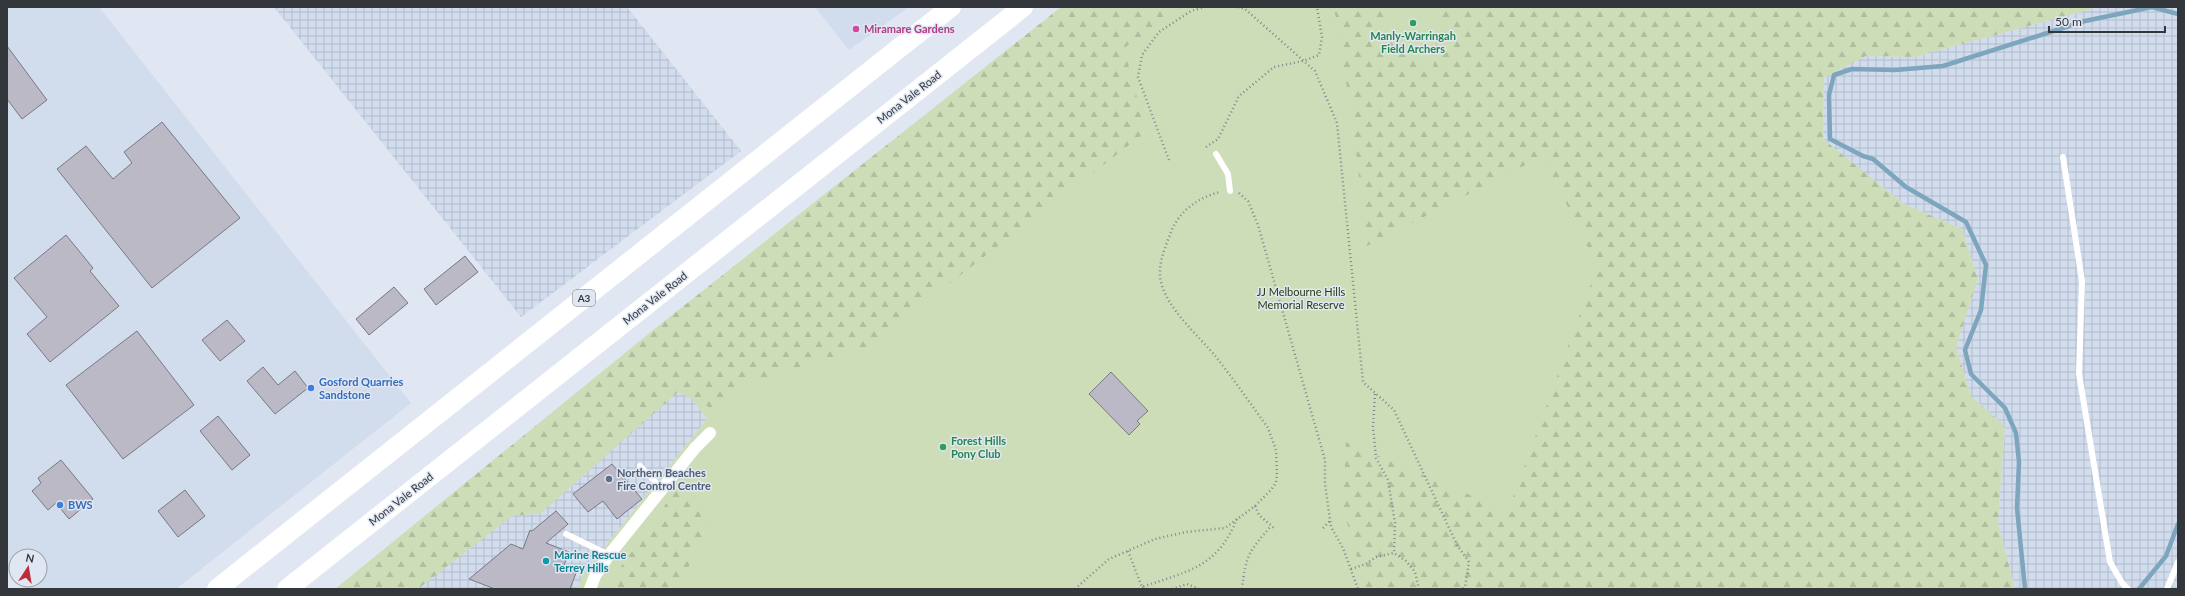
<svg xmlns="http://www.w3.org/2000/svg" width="2185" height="596" font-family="Lato,sans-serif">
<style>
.built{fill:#d1dced}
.industrial{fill:url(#industrial-grid)}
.green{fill:#cdddb7}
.forest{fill:url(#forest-firs)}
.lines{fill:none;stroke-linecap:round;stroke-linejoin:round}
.stream{stroke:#7ea5be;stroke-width:4.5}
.building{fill:#bab9c5;stroke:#797984}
.path{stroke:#838890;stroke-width:2.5;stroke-dasharray:1 3;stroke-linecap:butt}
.service{stroke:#fff;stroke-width:6}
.minor{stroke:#fff;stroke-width:12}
.trunk{stroke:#fff;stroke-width:20}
.leisure-dot{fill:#2e9e5b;stroke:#e0e7f2;stroke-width:1.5}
.hotel-dot{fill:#d1479c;stroke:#e0e7f2;stroke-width:1.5}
.shop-dot{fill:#3f7fe0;stroke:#e0e7f2;stroke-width:1.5}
.service-dot{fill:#5c6f8a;stroke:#e0e7f2;stroke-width:1.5}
.culture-dot{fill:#0f9aa8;stroke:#e0e7f2;stroke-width:1.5}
.labels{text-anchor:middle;stroke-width:3;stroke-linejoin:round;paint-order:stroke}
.shield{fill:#e0e7f2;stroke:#676b71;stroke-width:1}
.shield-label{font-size:10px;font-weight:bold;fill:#33363a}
.hotel-label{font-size:11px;font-weight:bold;fill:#b23c85;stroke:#e0e7f2;text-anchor:start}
.leisure-label{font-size:11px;font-weight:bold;fill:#27864d;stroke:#e0e7f2}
.street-label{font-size:11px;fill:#33363a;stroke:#e0e7f2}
.park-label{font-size:11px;fill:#29390d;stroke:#e0e7f2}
.shop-label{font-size:11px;font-weight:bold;fill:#366cbe;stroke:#e0e7f2;text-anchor:start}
.service-label{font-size:11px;font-weight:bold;fill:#4e5e75;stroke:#e0e7f2;text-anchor:start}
.culture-label{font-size:11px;font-weight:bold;fill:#0d838f;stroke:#e0e7f2;text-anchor:start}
</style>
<defs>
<pattern id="industrial-grid" width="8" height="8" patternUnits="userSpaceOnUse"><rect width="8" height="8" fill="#d1dced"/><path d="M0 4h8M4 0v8" fill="none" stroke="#b4bdcc"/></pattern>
<pattern id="forest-firs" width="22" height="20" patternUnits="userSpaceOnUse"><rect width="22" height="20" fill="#cdddb7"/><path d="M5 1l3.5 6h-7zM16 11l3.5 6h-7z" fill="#b0be9e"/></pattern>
</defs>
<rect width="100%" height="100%" fill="#e0e7f2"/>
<g class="built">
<polygon points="7,7 99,7 411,403 176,589 24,589 17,580 40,580 40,556 16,556 16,579 7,568"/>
<polygon points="815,7 909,7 849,50"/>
</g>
<g class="industrial">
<polygon points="274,7 627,7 741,151 521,317"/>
<polygon points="2098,7 2178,7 2178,589 2015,589 1998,523 2005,426 1971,396 1956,347 1978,279 1962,229 1904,204 1823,139 1824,78 1866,56 1914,57"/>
<polygon points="653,348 707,419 583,574 577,589 347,589"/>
</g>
<polygon class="green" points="1093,7 2025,7 1828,60 1808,122 1935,259 1976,589 577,589 583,574 707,419 653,348"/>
<g class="forest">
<polygon points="1061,7 1183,7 1124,48 1146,132 867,347 753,381 713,409 678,392 541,513 512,516 418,589 335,589 652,331"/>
<polygon points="1334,7 1389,7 1386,39 1433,69 1441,7 2098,7 1914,57 1866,56 1824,78 1823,139 1904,204 1962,229 1978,279 1956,347 1971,396 2005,426 1998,523 2015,589 1366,589 1343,508 1346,442 1508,511 1597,267 1543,156 1367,246 1353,125"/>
<path d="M678,487L709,511C706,541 691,563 676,588L605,589Z"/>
</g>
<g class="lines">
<g class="stream">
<polyline points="2025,589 2017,508 2019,462 2016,433 2005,408 1971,374 1965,350 1981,310 1986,265 1966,222 1906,187 1873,159 1863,156 1830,139 1829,95 1834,75 1852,69 1895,70 1943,66 2085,21 2152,7 2178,14"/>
<polyline points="2139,589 2166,556 2178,524"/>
</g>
</g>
<g class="building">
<polygon points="7,46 47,100 22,119 7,99"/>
<polygon points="162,122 240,218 152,288 57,169 86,146 113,179 132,163 124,152"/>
<polygon points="66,235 93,268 90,271 119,306 50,362 27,334 47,317 14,278"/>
<polygon points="465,256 478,272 436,305 424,289"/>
<polygon points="394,287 408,303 369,335 356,319"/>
<polygon points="227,320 245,341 220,361 202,340"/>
<polygon points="137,331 194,405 123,459 66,385"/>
<polygon points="263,367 278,385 295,371 308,388 275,414 247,381"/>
<polygon points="1111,372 1148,411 1137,421 1140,424 1129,435 1089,394"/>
<polygon points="218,416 250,455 232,470 200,431"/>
<polygon points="61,460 93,499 69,519 56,503 48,510 32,491 41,483 38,478"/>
<polygon points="612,464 642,499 617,519 603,501 588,512 573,494"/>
<polygon points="185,490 205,516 178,537 158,511"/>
<polygon points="556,511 568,524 546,543 569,552 563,568 576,573 570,589 495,589 469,579 511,544 523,549 530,530 532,531"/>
</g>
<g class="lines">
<g class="path">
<polyline points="1238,7 1245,9 1315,71 1337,123 1363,382 1394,410 1457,545 1469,562 1465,587 1462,589"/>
<polyline points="1206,147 1218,139 1239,96 1274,67 1303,61 1319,55 1322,37 1317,7"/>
<polyline points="1169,160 1138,77 1142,55 1159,32 1191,11 1204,7"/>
<polyline points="1239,193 1248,201 1258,225 1325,460 1325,484 1331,527 1343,548 1358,589"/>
<polyline points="1375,394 1373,426 1376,458 1388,480 1395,523 1394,553"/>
<polyline points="1255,506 1259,515 1274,528"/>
<polyline points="1323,528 1330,521"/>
<path d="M1128,551L1142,587C1188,571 1217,568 1237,519"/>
<polyline points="1351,569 1366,564 1376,557 1394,553 1406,561 1415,572 1419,589"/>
<path d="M1075,589L1109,559L1155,539L1186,532L1225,528L1255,506L1271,490L1276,483L1277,474L1276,450L1268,428C1251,404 1234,380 1216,357C1199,336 1167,309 1161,282C1157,265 1165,248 1171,232C1179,211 1199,197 1220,192"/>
<polyline points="1139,589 1142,587 1147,589"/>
<polyline points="1172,589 1187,584 1199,589"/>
<path d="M1242,589C1246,554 1249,552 1271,526"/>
</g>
<g class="service">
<polyline points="1216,154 1228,174 1230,191"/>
<polyline points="2063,157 2082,281 2079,374 2110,562 2122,583 2128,589"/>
<polyline points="640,466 662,489"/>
<polyline points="566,534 609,555"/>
<polyline points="2167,589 2178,562"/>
</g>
<polyline class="minor" points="590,589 595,576 609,555 695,448 710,433"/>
<g class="trunk">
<polyline points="217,589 951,7"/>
<polyline points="287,589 1023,7"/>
</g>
</g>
<g class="leisure-dot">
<circle cx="1413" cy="23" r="4"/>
<circle cx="943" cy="447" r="4"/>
</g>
<circle class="hotel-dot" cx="856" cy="29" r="4"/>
<g class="shop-dot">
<circle cx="311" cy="388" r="4"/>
<circle cx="60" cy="505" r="4"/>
</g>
<circle class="service-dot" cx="609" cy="479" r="4"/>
<circle class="culture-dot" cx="546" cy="561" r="4"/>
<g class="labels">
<rect class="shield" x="573" y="290" width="22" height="16" rx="3"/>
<g class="shield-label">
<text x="584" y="302">A3</text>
</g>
<g class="hotel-label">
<text x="864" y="33">Miramare Gardens</text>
</g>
<g class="leisure-label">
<text x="1413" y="40">Manly-Warringah<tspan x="1413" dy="13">Field Archers</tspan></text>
<text x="951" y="445" text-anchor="start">Forest Hills<tspan x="951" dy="13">Pony Club</tspan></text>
</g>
<g class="street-label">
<text transform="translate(909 97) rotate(-38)" y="4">Mona Vale Road</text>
<text transform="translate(655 298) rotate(-38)" y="4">Mona Vale Road</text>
<text transform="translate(401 499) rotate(-38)" y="4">Mona Vale Road</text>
</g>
<g class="park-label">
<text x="1301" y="296">JJ Melbourne Hills<tspan x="1301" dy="13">Memorial Reserve</tspan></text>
</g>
<g class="shop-label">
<text x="319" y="386">Gosford Quarries<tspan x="319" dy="13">Sandstone</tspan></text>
<text x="68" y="509">BWS</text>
</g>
<g class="service-label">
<text x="617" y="477">Northern Beaches<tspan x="617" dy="13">Fire Control Centre</tspan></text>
</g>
<g class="culture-label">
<text x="554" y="559">Marine Rescue<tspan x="554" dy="13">Terrey Hills</tspan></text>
</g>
</g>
<rect width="2185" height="596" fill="none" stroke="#33363a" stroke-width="16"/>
<g transform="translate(28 568) rotate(12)"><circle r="19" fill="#e0e7f2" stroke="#9ba0a8"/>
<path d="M0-3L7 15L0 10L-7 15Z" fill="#bd2d38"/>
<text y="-6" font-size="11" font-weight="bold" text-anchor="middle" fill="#33363a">N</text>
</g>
<path d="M2049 26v6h116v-6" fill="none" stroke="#33363a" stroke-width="2"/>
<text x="2055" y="26" font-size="12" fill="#33363a" stroke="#e0e7f2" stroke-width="3" paint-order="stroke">50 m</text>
</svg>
